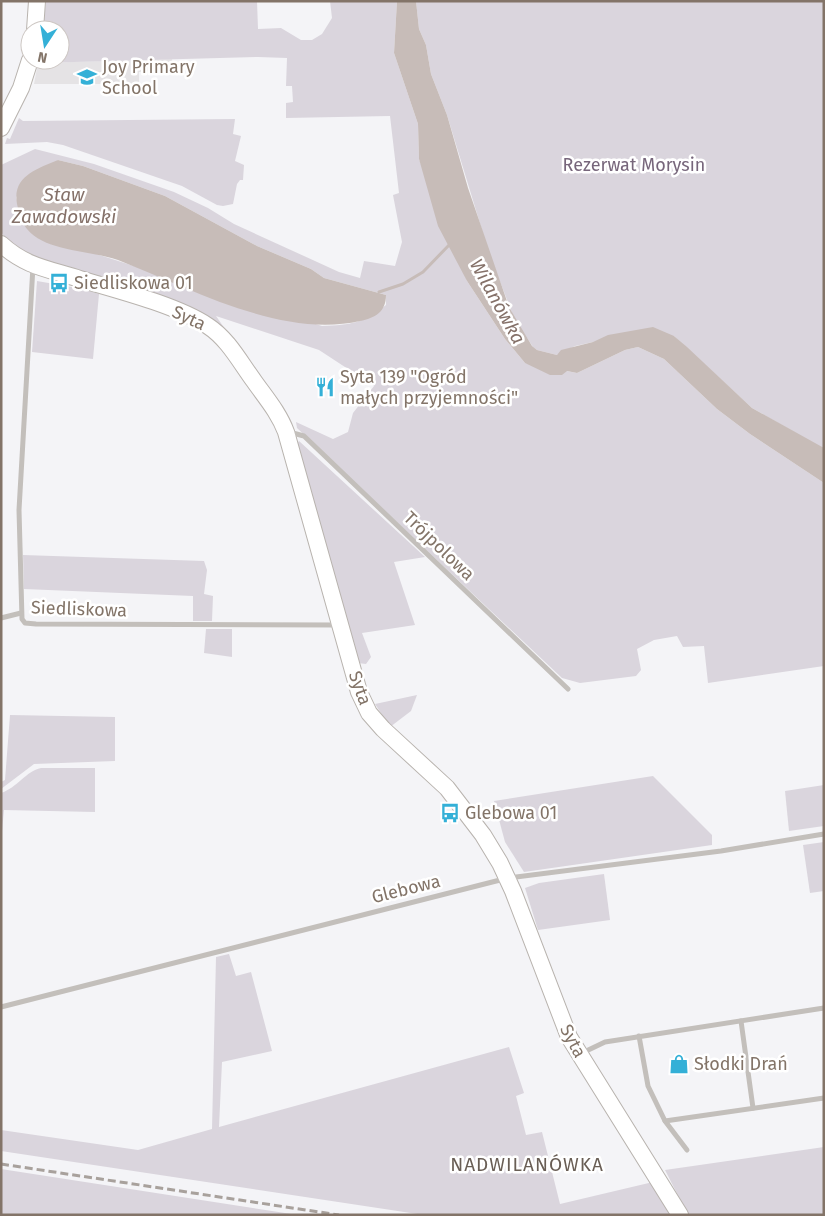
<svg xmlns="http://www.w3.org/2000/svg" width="825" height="1216" font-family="'Fira Sans',sans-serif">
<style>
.built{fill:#e5e3e5}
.green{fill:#dad5dd;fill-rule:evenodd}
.water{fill:#c7bcb8}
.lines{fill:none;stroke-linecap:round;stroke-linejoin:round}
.stream{stroke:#c7bcb8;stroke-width:3}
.secondary-casing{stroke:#b8b3ae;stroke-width:18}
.street{stroke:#c3bfbb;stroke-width:5}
.secondary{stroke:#fff;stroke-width:16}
.rail{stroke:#a8a19c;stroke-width:3;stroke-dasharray:8 4;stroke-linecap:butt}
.labels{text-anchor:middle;stroke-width:5;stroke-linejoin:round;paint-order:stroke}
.poi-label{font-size:18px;fill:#837468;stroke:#fff;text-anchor:start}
.park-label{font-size:18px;fill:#77667b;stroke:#fff}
.street-label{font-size:18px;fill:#837468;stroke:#fff}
.water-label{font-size:19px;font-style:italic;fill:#857169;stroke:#fff}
.neighbourhood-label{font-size:19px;letter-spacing:1px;fill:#695e55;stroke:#fff}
</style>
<rect width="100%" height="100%" fill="#f4f4f7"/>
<polygon class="built" points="172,59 173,70 139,72 139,84 34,84 38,63"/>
<g class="green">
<path d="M46,1H257L258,29L281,28L301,40H312L322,34L332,18L330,1H397L394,53L418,124L419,159L467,281L505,339L525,363L577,373L625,350L638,347L664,359L717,409L750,434L824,483V666L708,683L704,646L683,647L677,636L654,640L637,649L641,670L636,676L580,683L562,678L297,428L296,422L333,439L348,432L353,413L374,386L319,350L216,316L225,329L203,318L34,260L10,244L1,232V165L35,149L94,164L174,192L208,208L234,224L339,272L360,278L364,261L395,266L402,242L393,195L399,193L390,116L286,118V103L293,102L292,86H286L287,58L258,57L38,63L39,60H60V30H43ZM58,160L83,166L165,196L257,246L311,269L324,278L386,295V305C362,323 352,325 322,326L87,251L22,220L16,197Z"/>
<polygon points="416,1 824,1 824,449 752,408 674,336 593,342 575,346 557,355 537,350 533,347 514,318 489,253 447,115 431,74 426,45 419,29"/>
<polygon points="19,118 23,121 235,119 233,134 241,136 235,161 244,165 243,180 240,180 237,184 233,204 223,206 217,205 182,186 63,145 47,142 5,144 7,138 10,139"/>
<polygon points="37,281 83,289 99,294 93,359 32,352"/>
<polygon points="299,441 425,557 394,562 415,625 362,633 371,657 366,664 358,663 297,444"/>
<polygon points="23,555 204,561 207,570 204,594 213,596 212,621 193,621 193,596 24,589"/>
<polygon points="206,629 232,629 232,657 204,653"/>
<polygon points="417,695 411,711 390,727 375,704"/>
<polygon points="10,715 115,717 115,761 34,764 1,789 1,782 5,780"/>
<path d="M41,768H95V812L4,810L1,841V793C17,788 26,771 41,768Z"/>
<polygon points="653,776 712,835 712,845 524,872 505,842 494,801"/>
<polygon points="824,785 824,826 789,831 785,791"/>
<polygon points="824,842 824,891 810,893 803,845"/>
<polygon points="604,874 610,920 538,930 525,888 539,883"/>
<polygon points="229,954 236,976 251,972 272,1051 222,1062 219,1127 509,1047 524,1093 516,1096 526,1135 542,1132 560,1204 653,1182 671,1215 424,1215 1,1151 1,1130 138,1150 212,1129 216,957"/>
<polygon points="824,1147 824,1215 688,1215 665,1170"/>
<polygon points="1,1169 298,1215 1,1215"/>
</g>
<g class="water">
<polygon points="397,1 416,1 419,29 426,45 431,74 447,115 468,188 509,307 532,346 537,350 557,355 561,350 593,342 608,335 653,327 674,336 687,347 752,408 824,448 824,483 750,434 717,409 664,359 638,347 625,350 577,373 567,371 562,375 550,375 525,363 505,339 467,281 438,226 419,159 418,124 394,53"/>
<path d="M58,160L83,166L165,196L257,246L311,269L324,278L386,295C386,312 375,318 360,321C281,339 190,288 118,260C90,250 46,252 27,229C21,222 19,213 17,204C12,176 37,169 58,160Z"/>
</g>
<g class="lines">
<polyline class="stream" points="379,292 403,284 423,272 451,243"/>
<defs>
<g id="secondary">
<polyline points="35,30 37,1"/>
<polyline points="1,128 21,88 30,60"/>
<path d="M1,244C26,267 49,269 80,279C116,290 177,305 208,326C228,339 240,362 254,381C266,398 279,413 286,432L359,692L369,713L383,729L447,788L483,835L500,863L513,891L569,1037L680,1215"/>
</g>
</defs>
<use href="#secondary" class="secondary-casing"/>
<g class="street">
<polyline points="33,266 19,510 22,619 25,623 36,624 338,625"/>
<polyline points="289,432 304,436 568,689"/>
<polyline points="1,618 21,613"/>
<polyline points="1,1007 508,878 721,851 824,834"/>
<polyline points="741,1021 753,1108"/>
<polyline points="639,1036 648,1086 665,1121 687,1150"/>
<polyline points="582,1053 605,1042 824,1008"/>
<polyline points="665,1121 824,1098"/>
</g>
<use href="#secondary" class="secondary"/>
<polyline class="rail" points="1,1164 339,1215"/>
</g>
<defs>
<symbol id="school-bare" viewBox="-9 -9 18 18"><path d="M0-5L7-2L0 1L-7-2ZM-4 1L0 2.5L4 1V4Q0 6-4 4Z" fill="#34b0d7" stroke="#fff" stroke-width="2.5" paint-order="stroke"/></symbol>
<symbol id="bus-bare" viewBox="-9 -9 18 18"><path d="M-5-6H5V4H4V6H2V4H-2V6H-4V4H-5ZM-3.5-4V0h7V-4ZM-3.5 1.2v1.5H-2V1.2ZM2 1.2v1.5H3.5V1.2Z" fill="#34b0d7" stroke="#fff" stroke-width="2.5" paint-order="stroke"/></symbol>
<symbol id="restaurant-bare" viewBox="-9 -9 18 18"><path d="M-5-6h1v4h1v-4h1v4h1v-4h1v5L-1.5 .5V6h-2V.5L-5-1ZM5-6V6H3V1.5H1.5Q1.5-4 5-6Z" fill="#34b0d7" stroke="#fff" stroke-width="2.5" paint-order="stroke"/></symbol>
<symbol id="shop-bare" viewBox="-9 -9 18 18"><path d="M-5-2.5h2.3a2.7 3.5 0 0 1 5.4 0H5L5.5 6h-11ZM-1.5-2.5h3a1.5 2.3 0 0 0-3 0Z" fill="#34b0d7" stroke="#fff" stroke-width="2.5" paint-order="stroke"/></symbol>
</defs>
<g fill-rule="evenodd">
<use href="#school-bare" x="73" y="63" width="28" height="28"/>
<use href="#bus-bare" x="45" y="269" width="28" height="28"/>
<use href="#restaurant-bare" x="311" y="373" width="28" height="28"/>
<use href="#bus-bare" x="436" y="799" width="28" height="28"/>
<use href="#shop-bare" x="665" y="1050" width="28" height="28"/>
</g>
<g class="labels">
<g class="poi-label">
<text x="102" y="73">Joy Primary<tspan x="102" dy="21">School</tspan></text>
<text x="74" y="289">Siedliskowa 01</text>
<text x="340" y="383">Syta 139 "Ogród<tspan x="340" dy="21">małych przyjemności"</tspan></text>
<text x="465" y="819">Glebowa 01</text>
<text x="694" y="1070">Słodki Drań</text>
</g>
<g class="park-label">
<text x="634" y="171">Rezerwat Morysin</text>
</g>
<g class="street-label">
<text transform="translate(189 318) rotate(25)" y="6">Syta</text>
<text transform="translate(439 546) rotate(44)" y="6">Trójpolowa</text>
<text transform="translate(79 609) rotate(2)" y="6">Siedliskowa</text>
<text transform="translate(360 688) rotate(70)" y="6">Syta</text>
<text transform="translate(406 889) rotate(-14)" y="6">Glebowa</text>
<text transform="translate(573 1041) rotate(62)" y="6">Syta</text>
</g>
<g class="water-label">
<text x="64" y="201">Staw<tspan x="64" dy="22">Zawadowski</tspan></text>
<text transform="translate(498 301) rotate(61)" y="7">Wilanówka</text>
</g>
<g class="neighbourhood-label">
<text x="527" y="1171">NADWILANÓWKA</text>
</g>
</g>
<rect width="825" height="1216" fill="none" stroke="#837468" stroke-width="5"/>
<g transform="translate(45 45) rotate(192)"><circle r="24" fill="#ffffff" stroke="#cdc7c3"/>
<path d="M0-4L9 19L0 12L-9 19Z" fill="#34b0d7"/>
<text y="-8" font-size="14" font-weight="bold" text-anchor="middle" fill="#837468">N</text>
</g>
</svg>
